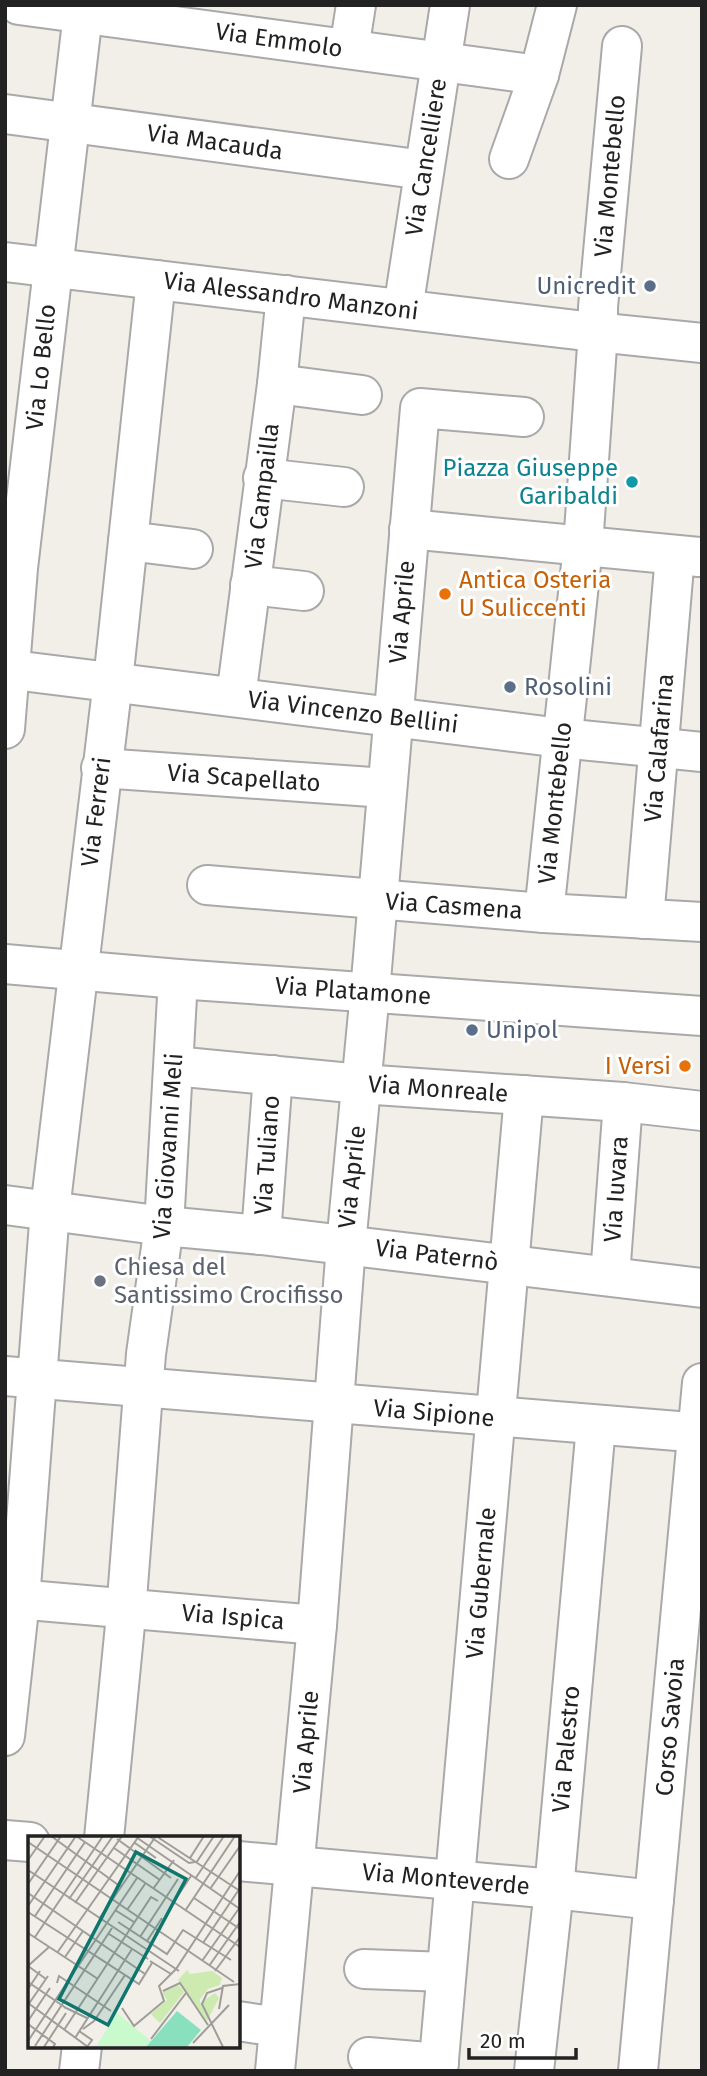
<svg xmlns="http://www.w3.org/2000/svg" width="707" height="2076" font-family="'Fira Sans',sans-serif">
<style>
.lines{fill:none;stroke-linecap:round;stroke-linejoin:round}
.minor-casing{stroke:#a9a9a9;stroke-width:42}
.minor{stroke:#fff;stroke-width:38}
.service-dot{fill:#5c6f8a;stroke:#fff;stroke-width:2.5}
.culture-dot{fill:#0f9aa8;stroke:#fff;stroke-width:2.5}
.food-dot{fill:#e8710a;stroke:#fff;stroke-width:2.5}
.worship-dot{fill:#6b7280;stroke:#fff;stroke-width:2.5}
.labels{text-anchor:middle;stroke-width:6;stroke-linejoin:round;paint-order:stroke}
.street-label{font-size:24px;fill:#222;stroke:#fff}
.service-label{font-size:24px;fill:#4e5e75;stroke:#fff;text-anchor:start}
.culture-label{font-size:24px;fill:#0d838f;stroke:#fff;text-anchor:end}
.food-label{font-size:24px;fill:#c56008;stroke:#fff;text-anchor:start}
.worship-label{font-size:24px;fill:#5b616d;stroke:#fff;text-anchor:start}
.inset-road{fill:none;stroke:#9f9d99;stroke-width:2}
.view{fill:#0f766e;fill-opacity:0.15;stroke:#0f766e;stroke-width:3.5}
.inset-edge{fill:none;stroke:#222;stroke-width:3.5}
</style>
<rect width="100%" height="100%" fill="#f2efe9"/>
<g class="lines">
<defs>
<g id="minor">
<polyline points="19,5 539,75"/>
<polyline points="349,49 356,5"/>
<polyline points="5,114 424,170"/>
<polyline points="509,159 539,75 557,5"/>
<polyline points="5,262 577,330 702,343"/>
<polyline points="403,309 450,5"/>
<polyline points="277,384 362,395"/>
<polyline points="263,478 344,487"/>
<polyline points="409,529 699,557"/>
<polyline points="128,541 193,549"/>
<polyline points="250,585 304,591"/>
<polyline points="5,669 561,738 702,752"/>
<polyline points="236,697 277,384 286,295"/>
<polyline points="5,729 18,568 84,5"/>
<polyline points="101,768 386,788"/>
<polyline points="207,885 544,913 702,922"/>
<polyline points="544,913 583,546 598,332 598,307 622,46"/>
<polyline points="644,919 675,555"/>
<polyline points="5,964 178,979 702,1016"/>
<polyline points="174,1066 361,1084 623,1102 702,1111"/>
<polyline points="5,1205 164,1226 261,1235 702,1288"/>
<polyline points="261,1235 273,1075"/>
<polyline points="610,1276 623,1102"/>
<polyline points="5,1376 702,1433"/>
<polyline points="5,1598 317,1625"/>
<polyline points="5,1736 20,1600 50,1210 113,681 156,280"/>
<polyline points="104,1838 125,1625 146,1354 164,1226 178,979"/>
<polyline points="5,1840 30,1842"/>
<polyline points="238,1861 554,1889 654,1900"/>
<polyline points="364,1969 446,1972"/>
<polyline points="238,2021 278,2027"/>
<polyline points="368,2057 439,2063"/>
<polyline points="79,2071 82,2046"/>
<polyline points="275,2071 317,1625 346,1245 370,992 420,408 524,417"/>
<polyline points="438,2071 524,1095"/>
<polyline points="534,2071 554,1889 596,1426"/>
<polyline points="638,2071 702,1383"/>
</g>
</defs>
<use href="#minor" class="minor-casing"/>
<use href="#minor" class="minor"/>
</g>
<g class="service-dot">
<circle cx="650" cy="286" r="7"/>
<circle cx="510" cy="687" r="7"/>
<circle cx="472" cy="1030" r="7"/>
</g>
<circle class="culture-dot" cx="632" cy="482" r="7"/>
<g class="food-dot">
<circle cx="445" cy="594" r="7"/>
<circle cx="685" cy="1066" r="7"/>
</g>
<circle class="worship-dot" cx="100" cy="1281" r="7"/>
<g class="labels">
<g class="street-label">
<text transform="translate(279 40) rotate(8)" y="8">Via Emmolo</text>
<text transform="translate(215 142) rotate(8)" y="8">Via Macauda</text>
<text transform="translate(426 157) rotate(-81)" y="8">Via Cancelliere</text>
<text transform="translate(610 176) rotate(-85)" y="8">Via Montebello</text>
<text transform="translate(291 296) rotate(7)" y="8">Via Alessandro Manzoni</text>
<text transform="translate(41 367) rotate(-84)" y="8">Via Lo Bello</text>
<text transform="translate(262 496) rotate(-83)" y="8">Via Campailla</text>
<text transform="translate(402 612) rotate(-85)" y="8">Via Aprile</text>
<text transform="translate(353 712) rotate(7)" y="8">Via Vincenzo Bellini</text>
<text transform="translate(659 748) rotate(-85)" y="8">Via Calafarina</text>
<text transform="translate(244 778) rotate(4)" y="8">Via Scapellato</text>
<text transform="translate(555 803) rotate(-84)" y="8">Via Montebello</text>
<text transform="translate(96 812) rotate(-83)" y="8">Via Ferreri</text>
<text transform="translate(454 906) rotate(4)" y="8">Via Casmena</text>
<text transform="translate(353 991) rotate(4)" y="8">Via Platamone</text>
<text transform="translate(438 1089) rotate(4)" y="8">Via Monreale</text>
<text transform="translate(168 1146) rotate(-86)" y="8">Via Giovanni Meli</text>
<text transform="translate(267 1155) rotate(-86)" y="8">Via Tuliano</text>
<text transform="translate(352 1177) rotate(-84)" y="8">Via Aprile</text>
<text transform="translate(616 1189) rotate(-86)" y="8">Via Iuvara</text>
<text transform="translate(437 1255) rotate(7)" y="8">Via Paternò</text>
<text transform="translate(434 1413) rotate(5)" y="8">Via Sipione</text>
<text transform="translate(481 1583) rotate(-85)" y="8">Via Gubernale</text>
<text transform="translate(233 1617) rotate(5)" y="8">Via Ispica</text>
<text transform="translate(670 1727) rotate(-85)" y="8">Corso Savoia</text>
<text transform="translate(306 1742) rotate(-85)" y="8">Via Aprile</text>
<text transform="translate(566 1749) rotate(-85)" y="8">Via Palestro</text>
<text transform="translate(446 1879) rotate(5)" y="8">Via Monteverde</text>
</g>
<g class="service-label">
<text x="636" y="294" text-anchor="end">Unicredit</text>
<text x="524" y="695">Rosolini</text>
<text x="486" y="1038">Unipol</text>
</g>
<g class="culture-label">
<text x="618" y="476">Piazza Giuseppe<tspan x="618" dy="28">Garibaldi</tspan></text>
</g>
<g class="food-label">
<text x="459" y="588">Antica Osteria<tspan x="459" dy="28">U Suliccenti</tspan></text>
<text x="671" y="1074" text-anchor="end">I Versi</text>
</g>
<g class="worship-label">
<text x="114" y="1275">Chiesa del<tspan x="114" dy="28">Santissimo Crocifisso</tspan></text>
</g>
</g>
<g transform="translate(28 1836)">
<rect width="212" height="212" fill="#f2efe9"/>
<path d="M159,134L162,138L184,135L194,142L192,149L180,153L172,163V167L187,157L191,162L179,185L150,144ZM151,149L156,156L132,187L123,178L139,164L134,157Z" fill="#cdebb0"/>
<path d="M89,177L123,205L118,211L63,210L69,209Z" fill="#c8facc"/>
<path d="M149,175L173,194L159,211H118Z" fill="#88e0be"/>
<path class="inset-road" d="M23,0L93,51M48,0L212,111M121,0L161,27L167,26M128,0L212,55M108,1L212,73M89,3L143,42M0,6L206,146M107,7L128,22M86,12L132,44M162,22L176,0M0,24L17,0M168,27L186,0M0,34L151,135M167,43L196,0M0,48L33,0M125,53L146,24M182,53L212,10M0,57L117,138M166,62L212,93M41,63L85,0M47,67L94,0M145,67L163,40M0,70L48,0M87,74L106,86M99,74L117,48M157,75L207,0M0,76L111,148L124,127M7,80L57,6M71,83L128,0M90,86L139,118L155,94L203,124M0,97L70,143M81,98L120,123M7,101L75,0M112,101L150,43M119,105L134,82M175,107L212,52M29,117L111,0M37,121L55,95M122,125L143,138M174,125L212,71M0,130L21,111M0,130L18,143M181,130L212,86M187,135L212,101M0,146L38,172M29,147L31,140L83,175M194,152L179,157L174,168L195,211M0,153L12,135M135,155L152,147L180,189M0,167L60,211M0,169L20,140M36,171L59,182M94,172L106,190L136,165L131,150L148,133L212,35M191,173L195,150L212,148M0,185L22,152M0,188L27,208L25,211M55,193L66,185L97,139M36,194L123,61L130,65M51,195L64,204L59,211M47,202L104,113M123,203L158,157M0,205L109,42M165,207L201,169M7,210L84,92M16,211L38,177"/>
<path class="view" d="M108,16L158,43L80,189L31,163Z"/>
<rect width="212" height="212" class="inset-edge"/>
</g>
<rect width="707" height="2076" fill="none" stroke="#222222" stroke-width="14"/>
<path d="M469 2048v10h107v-10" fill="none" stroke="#222222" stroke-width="3.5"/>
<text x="480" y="2048" font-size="21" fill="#222222" stroke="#ffffff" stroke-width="5" paint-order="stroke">20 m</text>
</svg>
